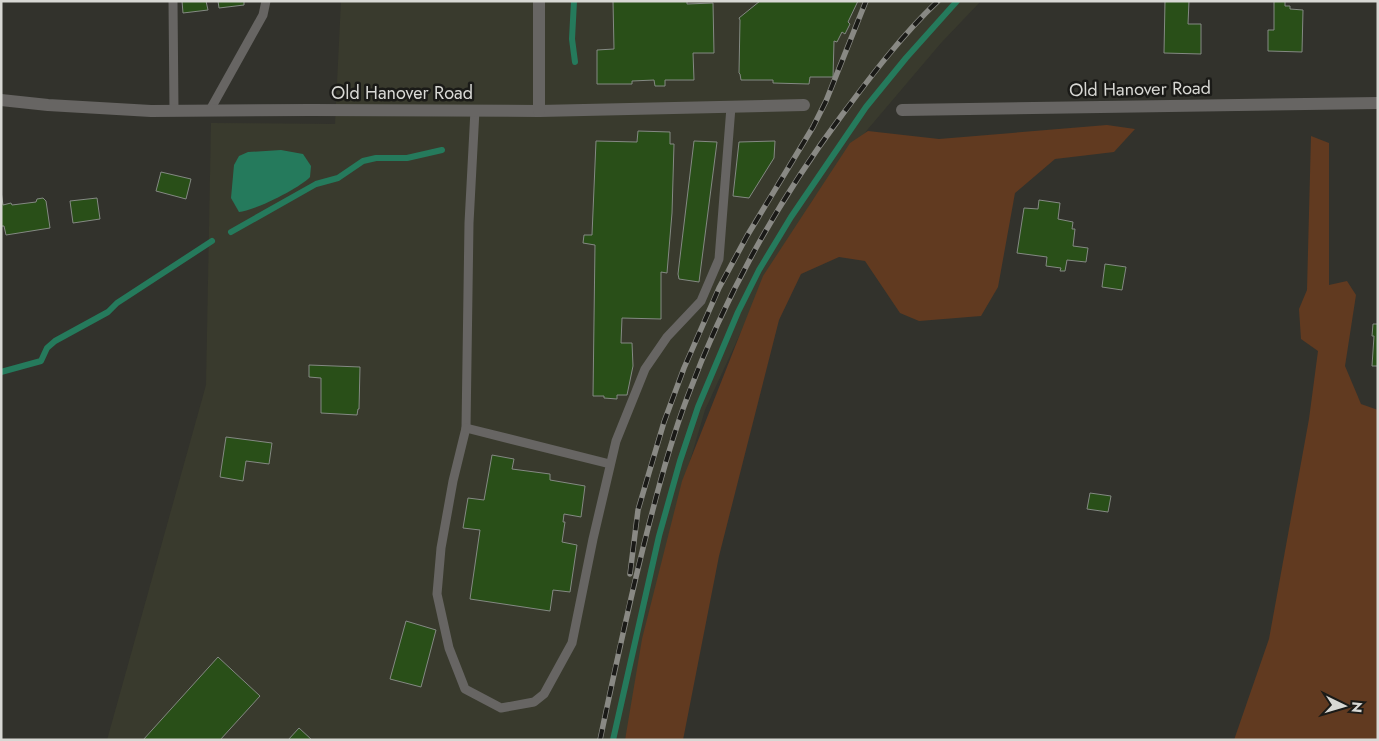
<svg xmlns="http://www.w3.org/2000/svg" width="1379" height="741" font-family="Jost,sans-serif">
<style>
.built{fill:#393a2d}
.green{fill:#613a20}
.water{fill:#257a5c}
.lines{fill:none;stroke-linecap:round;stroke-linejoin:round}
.stream{stroke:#257a5c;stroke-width:6}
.building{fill:#294f18;stroke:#848983}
.service{stroke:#676563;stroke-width:9}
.minor{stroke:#676563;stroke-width:12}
.rail-casing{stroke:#898984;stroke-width:5.5}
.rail{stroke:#1a1a17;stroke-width:4;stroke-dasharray:11;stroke-linecap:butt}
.labels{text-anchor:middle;stroke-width:5;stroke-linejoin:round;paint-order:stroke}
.street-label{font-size:18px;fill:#d8d8d4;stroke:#1a1a17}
</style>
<rect width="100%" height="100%" fill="#32322c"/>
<polygon class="built" points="341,1 981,1 941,43 868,129 812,201 752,308 705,410 676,508 625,740 107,740 206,385 211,123 335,124"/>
<g class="green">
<polygon points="1107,125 1135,129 1114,152 1055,159 1015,193 998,287 981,316 919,321 900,313 865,261 839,257 801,274 779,320 719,556 683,740 625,740 642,639 682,481 763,276 850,143 868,131 939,139"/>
<polygon points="1311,136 1329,143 1329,285 1347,281 1356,295 1345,366 1361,404 1378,410 1378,740 1234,740 1269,639 1309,419 1318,351 1301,339 1299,309 1307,290"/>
</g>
<path class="water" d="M281,150L303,154L311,166L310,177C300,188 254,211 239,212L231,198L234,165L239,156L248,152Z"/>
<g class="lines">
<g class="stream">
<polyline points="574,1 572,39 575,62"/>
<polyline points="231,232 316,184 338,178 363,161 376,158 407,158 442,150"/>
<polyline points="1,372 41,361 47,348 55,341 108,312 117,303 212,241"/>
<polyline points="613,740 659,536 680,461 698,407 738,312 759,270 791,217 866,107 906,58 957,1"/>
</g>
</g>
<g class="building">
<polygon points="182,1 206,1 208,10 183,13"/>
<polygon points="218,1 244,1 244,5 219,8"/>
<polygon points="613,1 687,1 687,4 713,3 714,53 693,53 694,80 665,80 665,86 655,86 654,80 632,81 632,84 597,84 597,50 614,49"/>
<polygon points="760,1 858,1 848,22 850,24 845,34 842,32 837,42 834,41 833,77 810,77 809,84 773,83 773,80 741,80 740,74 739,73 740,20 739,18"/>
<polygon points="1165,1 1189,1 1188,24 1201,24 1201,54 1164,53"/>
<polygon points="1274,1 1285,1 1285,6 1290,6 1290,9 1303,10 1302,52 1268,51 1268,30 1274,30"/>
<polygon points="638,131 670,132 670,144 674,144 672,213 667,273 661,272 661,319 622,318 621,343 632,343 633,366 627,395 617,395 617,399 604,398 604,396 593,396 595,245 583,243 584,235 592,235 596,141 637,142"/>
<polygon points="694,141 717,142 699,282 679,279 678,274"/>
<polygon points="775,141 774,158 749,198 733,196 739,142"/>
<polygon points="161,172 191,179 186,199 156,191"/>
<polygon points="1,191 3,205 11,203 12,205 36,202 37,199 43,198 46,201 50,228 6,235 4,226 1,226"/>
<polygon points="97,198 100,219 73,223 70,201"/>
<polygon points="1039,200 1060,203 1058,219 1073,222 1072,229 1075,229 1073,246 1088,248 1086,262 1067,260 1065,271 1060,271 1061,268 1046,266 1047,257 1017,253 1024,208 1038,209"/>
<polygon points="1105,264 1126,267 1122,290 1102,287"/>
<polygon points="1373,324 1378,324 1378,366 1372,366 1374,336 1372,336"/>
<polygon points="309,365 360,367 359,409 358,409 357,415 321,413 321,378 309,377"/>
<polygon points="226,437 272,443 269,464 246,461 243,481 220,477"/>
<polygon points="492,455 514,459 512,469 550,474 550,480 585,486 581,517 564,514 563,522 565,522 562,542 577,545 570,592 553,590 550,611 470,599 480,530 463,528 468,498 484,500"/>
<polygon points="1090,493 1111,496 1108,512 1087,509"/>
<polygon points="406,621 436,630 421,687 390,679"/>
<polygon points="218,657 260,696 220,740 143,740"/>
<polygon points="299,728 312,740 288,740"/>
</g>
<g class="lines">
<g class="service">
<polyline points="173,1 174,111"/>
<polyline points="210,110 263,15 266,1"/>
<polyline points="475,110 469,223 466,428 453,481 441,548 437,594 449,648 465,689 501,708 534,702 544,694 572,643 593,539 616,441 645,369 667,337 701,301 719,259 731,107"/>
<polyline points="466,428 610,464"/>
</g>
<g class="minor">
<polyline points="1,100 48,105 151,111 311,110 539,111 804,105"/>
<polyline points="902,110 1378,103"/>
<polyline points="539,111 539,1"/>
</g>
<defs>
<g id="rail">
<polyline points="630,574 638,510 664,422 684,368 719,288 747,236 813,127 826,101 866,1"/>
<path d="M600,740C616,664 632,588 652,513C662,474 673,435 687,398C725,296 777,202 842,115C871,76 902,35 938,1"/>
</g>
</defs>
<use href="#rail" class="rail-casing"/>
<use href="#rail" class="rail"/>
</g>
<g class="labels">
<g class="street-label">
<text transform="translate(1140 89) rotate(-1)" y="6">Old Hanover Road</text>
<text x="402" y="99">Old Hanover Road</text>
</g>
</g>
<rect width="1379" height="741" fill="none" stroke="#d8d8d4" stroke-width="5"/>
<g transform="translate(1344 706) rotate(95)" stroke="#1a1a17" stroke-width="4" paint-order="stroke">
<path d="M0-4L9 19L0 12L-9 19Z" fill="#d8d8d4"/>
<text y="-8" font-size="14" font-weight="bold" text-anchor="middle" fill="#d8d8d4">N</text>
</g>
</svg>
